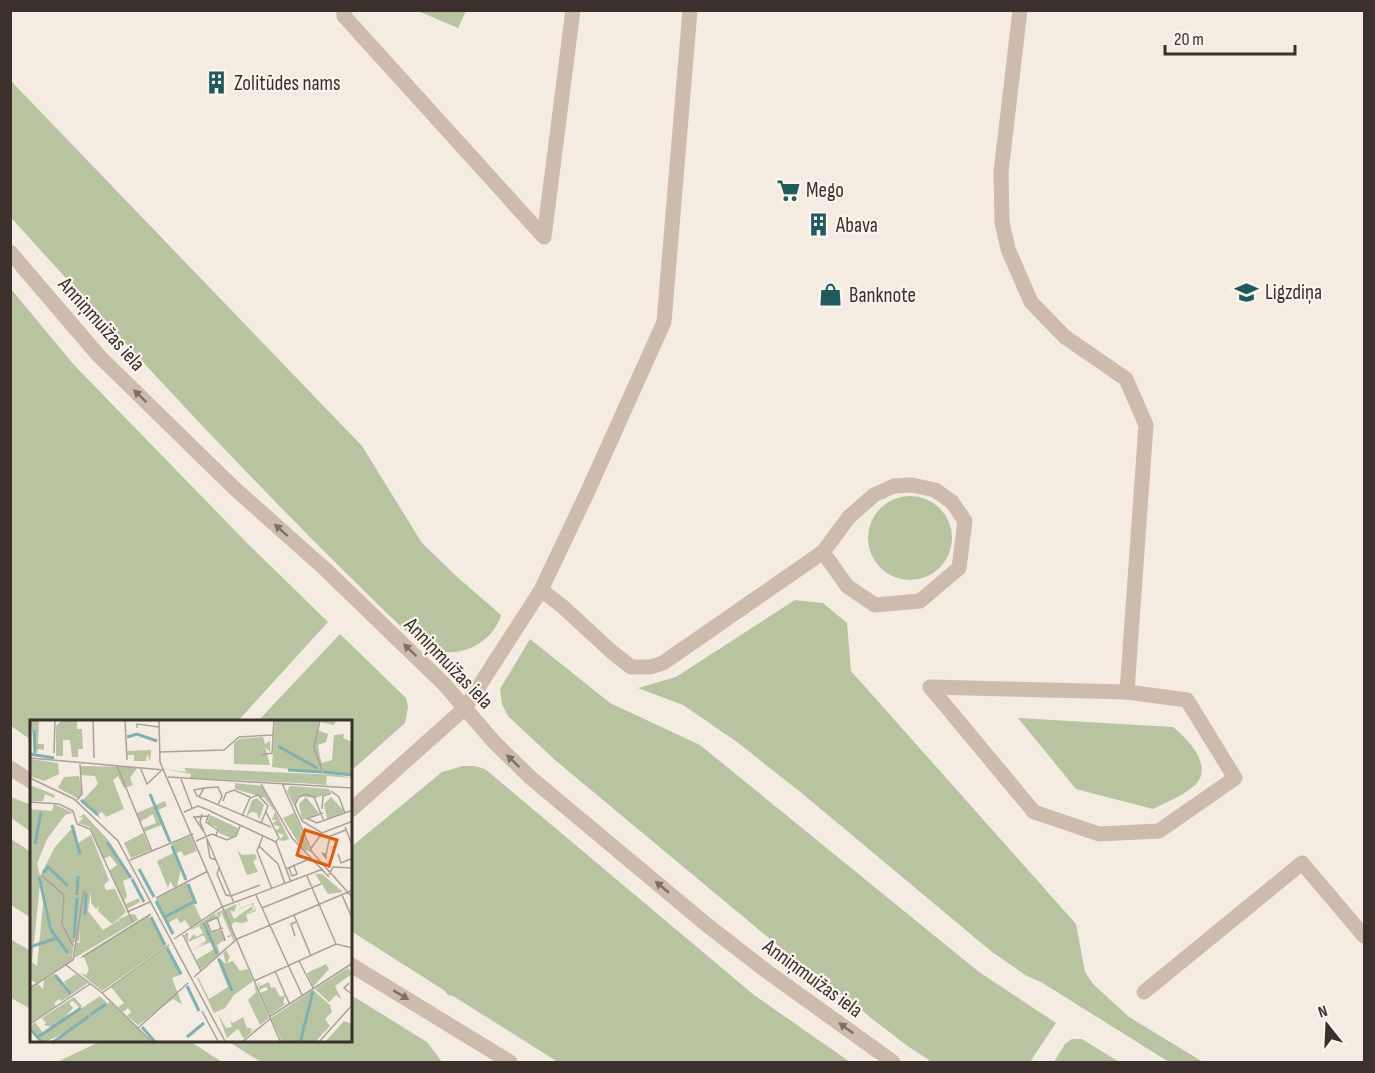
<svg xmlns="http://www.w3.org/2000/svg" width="1375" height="1073" font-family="'Sofia Sans Condensed',sans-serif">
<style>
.green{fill:#b8c4a0}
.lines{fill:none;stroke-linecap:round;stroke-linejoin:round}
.minor{stroke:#cdbbac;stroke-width:15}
.tertiary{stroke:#cdbbac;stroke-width:15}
.oneway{fill:#7d6f65}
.labels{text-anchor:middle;stroke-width:4.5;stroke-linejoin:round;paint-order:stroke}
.poi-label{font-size:21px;fill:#3b302b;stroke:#fbf5ee;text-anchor:start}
.street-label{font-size:21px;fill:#3b302b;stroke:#fbf5ee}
.inset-river{fill:none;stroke:#7fb0b2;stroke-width:3}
.inset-road{fill:none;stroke:#aaa098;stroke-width:1.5}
.view{fill:#e8590c;fill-opacity:0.15;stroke:#e8590c;stroke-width:3}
.inset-edge{fill:none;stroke:#3b302b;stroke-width:3}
</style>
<rect width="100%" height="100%" fill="#f4ebe1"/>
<g class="green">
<polygon points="418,11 466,11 458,28"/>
<path d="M11,81L362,446L422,543L455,575L501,615C494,640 465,657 440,651C430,649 422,644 414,639C274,506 144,365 15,222L10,216Z"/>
<polygon points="11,289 74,365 247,543 328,622 237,722 32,722 31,740 11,726"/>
<circle cx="910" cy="538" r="42"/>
<polygon points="795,600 823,603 847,623 851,671 1076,924 1085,972 1093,984 1129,1017 1203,1062 1169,1062 1041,982 1027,976 992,952 804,795 737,742 683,705 638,688 676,677"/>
<polygon points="340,634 406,698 408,707 405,723 351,771 351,722 257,722"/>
<polygon points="530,639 610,703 700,745 979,972 1056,1023 1030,1062 932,1062 906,1045 776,944 555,760 508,716 502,704 500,689"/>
<path d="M1018,718L1173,727C1188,739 1215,767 1194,786C1183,796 1166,802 1153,809L1076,789Z"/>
<polygon points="463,766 474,766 485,769 754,995 850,1062 558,1062 453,996 448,995 445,991 351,931 351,847 442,772"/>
<polygon points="11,797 31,805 31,832 11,818"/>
<polygon points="11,839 31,852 31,918 11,905"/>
<polygon points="10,939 31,951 31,1009 11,998"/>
<polygon points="351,995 427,1042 442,1062 261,1062 229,1042 351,1042"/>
<polygon points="1072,1039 1082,1039 1119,1062 1054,1062 1065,1044"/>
<polygon points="99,1042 191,1042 222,1062 57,1062"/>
</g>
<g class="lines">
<g class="minor">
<polyline points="344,10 344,16 544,237 573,10"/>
<polyline points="1020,10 1001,172 1002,222 1008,249 1031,302 1065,337 1126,379 1146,425 1127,692"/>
<polyline points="541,590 562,606 612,652 631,667 651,667 663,663 823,552 849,517 874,495 894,486 912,485 935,490 952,502 965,521 959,568 920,601 875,605 847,586 823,552"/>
<polygon points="930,687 1127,692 1187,700 1235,778 1159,831 1099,834 1034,812"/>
<polyline points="465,708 541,590 588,491 664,322 690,10"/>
<polyline points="1144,992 1302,863 1364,936"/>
</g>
<g class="tertiary">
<polyline points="10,252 99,356 233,487 325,569 444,684 494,742 531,778 707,925 765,970 893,1062"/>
<polyline points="10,768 32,782"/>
<polyline points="351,810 465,708"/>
<polyline points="351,965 510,1062"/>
</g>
</g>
<defs><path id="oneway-solid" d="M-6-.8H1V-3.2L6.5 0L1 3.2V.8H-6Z" transform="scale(1.5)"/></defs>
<g class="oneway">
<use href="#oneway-solid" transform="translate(140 396) rotate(-136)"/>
<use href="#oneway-solid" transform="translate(281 530) rotate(-138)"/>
<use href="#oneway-solid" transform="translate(410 650) rotate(-136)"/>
<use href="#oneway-solid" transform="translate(513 761) rotate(-136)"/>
<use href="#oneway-solid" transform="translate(662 887) rotate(-140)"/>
<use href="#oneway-solid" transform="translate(401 995) rotate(31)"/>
<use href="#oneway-solid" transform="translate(846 1028) rotate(-144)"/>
</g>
<defs>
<symbol id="building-bare" viewBox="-9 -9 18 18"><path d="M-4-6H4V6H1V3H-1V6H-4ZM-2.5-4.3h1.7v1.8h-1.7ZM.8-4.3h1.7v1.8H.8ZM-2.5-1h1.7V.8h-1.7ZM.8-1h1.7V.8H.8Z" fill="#1f5a5e" stroke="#fbf5ee" stroke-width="2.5" paint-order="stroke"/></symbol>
<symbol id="supermarket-bare" viewBox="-9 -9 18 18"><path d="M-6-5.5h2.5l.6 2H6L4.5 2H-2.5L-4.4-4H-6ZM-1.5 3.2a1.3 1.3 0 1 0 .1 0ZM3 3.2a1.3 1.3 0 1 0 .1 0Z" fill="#1f5a5e" stroke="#fbf5ee" stroke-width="2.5" paint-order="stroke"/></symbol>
<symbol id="school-bare" viewBox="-9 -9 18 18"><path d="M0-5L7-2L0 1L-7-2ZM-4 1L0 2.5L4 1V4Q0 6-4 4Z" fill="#1f5a5e" stroke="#fbf5ee" stroke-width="2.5" paint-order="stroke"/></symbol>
<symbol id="shop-bare" viewBox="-9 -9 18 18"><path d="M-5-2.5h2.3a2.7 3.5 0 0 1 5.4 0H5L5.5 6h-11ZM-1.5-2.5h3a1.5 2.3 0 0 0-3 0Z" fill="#1f5a5e" stroke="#fbf5ee" stroke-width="2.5" paint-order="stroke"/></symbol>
</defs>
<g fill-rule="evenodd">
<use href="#building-bare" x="200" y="66" width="33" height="33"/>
<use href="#supermarket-bare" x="772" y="174" width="33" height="33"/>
<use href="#building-bare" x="802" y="208" width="33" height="33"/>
<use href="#school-bare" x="1230" y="276" width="33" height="33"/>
<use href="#shop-bare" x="814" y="278" width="33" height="33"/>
</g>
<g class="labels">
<g class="poi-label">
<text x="234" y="90">Zolitūdes nams</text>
<text x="806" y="197">Mego</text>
<text x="836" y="232">Abava</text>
<text x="1265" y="299">Ligzdiņa</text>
<text x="849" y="302">Banknote</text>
</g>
<g class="street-label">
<text transform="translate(102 324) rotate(48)" y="7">Anniņmuižas iela</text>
<text transform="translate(449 663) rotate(46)" y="7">Anniņmuižas iela</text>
<text transform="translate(813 978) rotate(36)" y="7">Anniņmuižas iela</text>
</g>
</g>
<g transform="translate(30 720)">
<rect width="322" height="322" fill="#f4ebe1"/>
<path d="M0,0H9L8,24H14V30L8,29L7,33ZM32,0H47V9H52L53,29H48V37H42L40,20H33V36H26V6ZM245,0H306L304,5L289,2L287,10L298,14L296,22L288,25L290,37L292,43L302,40L304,15L314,14L313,18L322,22V56L242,47ZM233,17L235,24L240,21V32L235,27L240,45L204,44V23L209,19ZM121,30L120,41L117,34L116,41H104V35H97V31ZM0,39L28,43L29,54L14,61L0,56ZM51,46L108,47L100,58L103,65L94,68L88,56L83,60L94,89L76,97L72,92L68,94L71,99L51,82L68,64L65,56L51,55ZM154,48L308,55L322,58L297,56L296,65L270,63L160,58L161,54L134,49L157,52ZM49,56L52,72L49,79L28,68L34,57ZM205,63L233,66L259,119L253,121L249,120L254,115L245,112L250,107L242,104L247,100H242L245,92L235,78L205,69ZM0,65L25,75L24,78L15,74L13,81H0ZM260,66L299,69L300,72L286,78L269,76L264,86L257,71ZM276,77L289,93L272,100L269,84ZM301,77L315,92L297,99L294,84ZM227,78L234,85L229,100L227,93L221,92L216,97L222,80ZM135,81L137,86L128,90L134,104L114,112L113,108L126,103L123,94L110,102L107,93ZM24,84L43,93L35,95L17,119L7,144L10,156L25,127L44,106L48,123L61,115L79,160L74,165L76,170L85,169L96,192L82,204L68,191L69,186L66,189L61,183V172L58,191L73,210L89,200L91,204L89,199L98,195L105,194L108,200L43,239L46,223L50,222L49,211V221L44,222L42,240L6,263L1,260L0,265V89L22,91ZM10,164L14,174L7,246L2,242ZM264,93L279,129L274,132L253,98ZM54,94L79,121L102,157L93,161L97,176L94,180L96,184L109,178L110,182L97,189L79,151L87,145L80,136L73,139L60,107L48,103L54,97L48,98ZM180,95L208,108L206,115L201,118L189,113L187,107L177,103ZM113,113L121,130L101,138L94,123ZM161,116L167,131L154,136L151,131L145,134L151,148L147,166L144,168L140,161L138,168L127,141L143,133L141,124ZM207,130L212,135L225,134L227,139L223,141L228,152L217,155ZM285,154H292L313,172L298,174ZM157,163L164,181L135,197L126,179ZM213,181L209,183L211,188L223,183L226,191L216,195L218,201L202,208L213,203L204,202L201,206L205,218L203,221L202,216L198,218L197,216L201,215L191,192L190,198L186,193L207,184L204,192L200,190L204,199L222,186L223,190L213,195L225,190L222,184L205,191L211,188L208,183ZM163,182L172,201L161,209L155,200L150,203L147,198L138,203L136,198ZM185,193L186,197L177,202L180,213L192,210L196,219L187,225L190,234L171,249L166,240L184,229L181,222L167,228L171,236L167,228L162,230L176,223L168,225L176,221L174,215L158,222L154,215L158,212V221L164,214L166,217L173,213L169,206L159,211ZM119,196L136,226L72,271L50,253L56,255L59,250L54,237L48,239ZM138,227L152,254L142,258L152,284L143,279L108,305L97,296L101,292L98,288L93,292L88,287L94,283L81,267ZM196,230L200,237L197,243L203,241L210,251L218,249L223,261L204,275L195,288L184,293L167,258L171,254L168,257L179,279L198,267L187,239L192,234L189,238L196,244L193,233ZM296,244L299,249L283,267L277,253ZM318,248L322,254L305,266L312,280L306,275L299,282L285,269ZM24,254L41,275L32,281L29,279L24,283L26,286L0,303V269L8,264L13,269L14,260ZM46,254L58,263L42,274L34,262ZM228,261L230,266L239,262L241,268L245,267L250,277L255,275L253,284L257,283L240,295L230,273L238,270L236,267L229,270ZM224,263L239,298L230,305L218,280L226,272ZM283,270L300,285L302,292L295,299L300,306L285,322H252L241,298ZM70,276L77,283L66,291L80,282L123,322H24L33,314L14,322L0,307L5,302L13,313L21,307L14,305L16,303L12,298L44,277L52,286L50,288L43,281L39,283L43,288L31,302ZM188,294L196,308L202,307L200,300L203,303L213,297L217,308H222L220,312L227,307L214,319L208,309L197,318ZM314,301L322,304V322H295Z" fill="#b8c4a0" fill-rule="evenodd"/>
<path class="inset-river" d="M4,10L5,33M97,17L107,14L127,21M248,26L287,48M0,34L24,38M258,50L292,52M293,52L323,55M120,74L140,122M51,80L68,95M42,105L50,134M77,122L101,158M5,124L11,92M142,126L156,160M109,149L124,177M13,153L18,147L38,166M9,157L21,210L38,233M102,159L114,182M158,164L166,184M47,175L48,156M126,181L143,214M55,195L56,173M121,197L135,225M135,197L165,181M174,203L187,234M44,218L47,178M0,227L27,218M137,228L151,254M189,239L202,271M25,255L41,274M157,266L169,291M60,295L76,284M112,307L126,323M0,309L13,323M8,317L51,288M157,317L174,303M22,323L59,296M270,323L283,271"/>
<path class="inset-road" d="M63,0L64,38M95,0L97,40M129,0L130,42L251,323M290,0L284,27L292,50M107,8V4L129,7M130,32L194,30L209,17L243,15M24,33L25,0M231,35L242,33L244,0M0,38L134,50M87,46L122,131M110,47L117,64L131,51M138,57L323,68M0,58L44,79L88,121L196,323M151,59L162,88M252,63L282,132L323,178M231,64L262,118L299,157M174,68L164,70L167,76L241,107M301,71L309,77L315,93M169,77L174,68L188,67L192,76L188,85M47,80L52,74L50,44M193,81L196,73L204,70L220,77M0,82L29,84L43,91M292,89L293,76L301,73M43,91L47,104L60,109L103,202M180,91L246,122M154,92L168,86L181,91M236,92L249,118L246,122L261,162M172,94L170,102L204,183M179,94L176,102L188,110L186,115M212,96L220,78L228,75L238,86L231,103M276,99L293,93M278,99L287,103L323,90M294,101L284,77L276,74L269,77L265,85L272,101L292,113L323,101M315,107L323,127M174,112L164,97L178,96M233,116L227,131L242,169M177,120L180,138L186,140M166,121L182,114L197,120L206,116L210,106M229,126L248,144L255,164M279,131L292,113M308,134L311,143L323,138M296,135V138L292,133L296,135L300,116L316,110M100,140L163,114M189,148L187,154L196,175L201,176M259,148L262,156L267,154L264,146M256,149L279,139M11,155L34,175L32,204L43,226M299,155L303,147L323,148M277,156L306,224M226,175L272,275M312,175L323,200M201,176L230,165M126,178L178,151M232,188L291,164M97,192L120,182M264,195L281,236M187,196L195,221M188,197L177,202L181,212L193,208M153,215L171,251M265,216L261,204L266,202M144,219L192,187L293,149M52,237L121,194M269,241L283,268M36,245L71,272L123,323M245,251L259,283M164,257L207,219L323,170M224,261L306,224L323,228M319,263L314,268L323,275M0,268L43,240L54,170M72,273L139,225M172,291L189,323M239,297L323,243M0,304L60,264M108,308L158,263M211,323L240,299M288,323L323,284"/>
<path class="view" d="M275,110L307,120L299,146L267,135Z"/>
<rect width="322" height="322" class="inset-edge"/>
</g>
<rect width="1375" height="1073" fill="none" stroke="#3b302b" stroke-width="24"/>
<g transform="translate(1327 1025) rotate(342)" stroke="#fbf5ee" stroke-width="4.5" paint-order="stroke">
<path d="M0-4.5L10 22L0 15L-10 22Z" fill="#3b302b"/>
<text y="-9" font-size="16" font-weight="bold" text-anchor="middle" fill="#3b302b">N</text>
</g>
<path d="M1165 45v9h130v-9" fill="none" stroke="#3b302b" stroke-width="3"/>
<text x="1174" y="45" font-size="18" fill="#3b302b" stroke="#fbf5ee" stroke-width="4.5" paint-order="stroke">20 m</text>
</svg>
